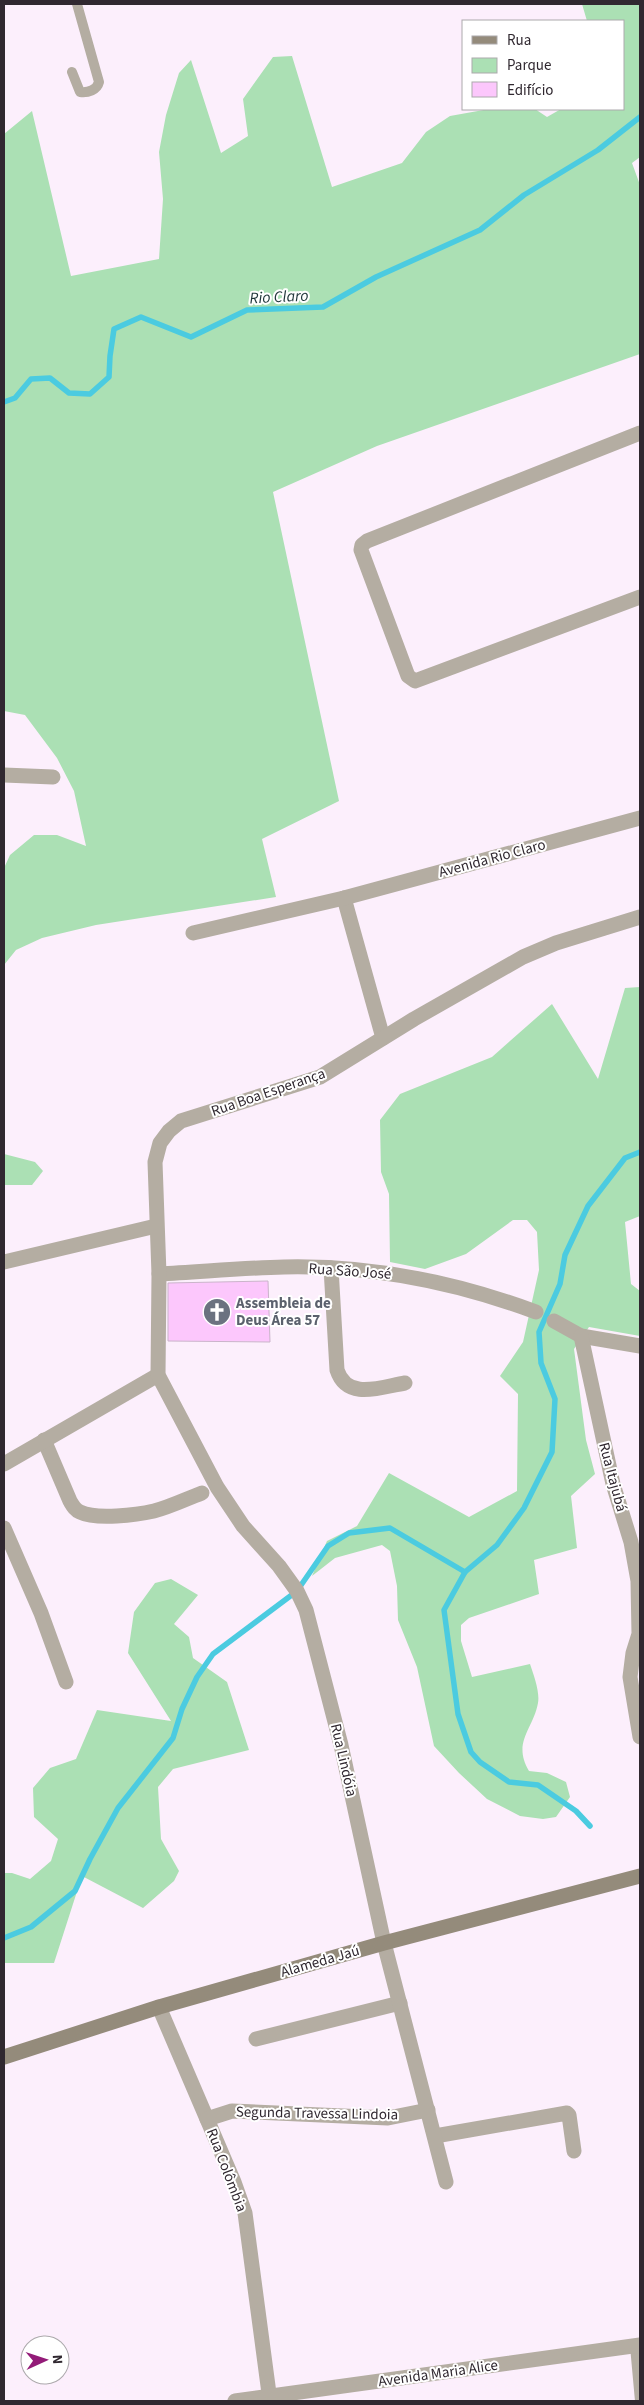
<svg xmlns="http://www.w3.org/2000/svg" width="644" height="2405" font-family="'Source Sans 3',sans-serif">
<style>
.green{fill:#abe0b4}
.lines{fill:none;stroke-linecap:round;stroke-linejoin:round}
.stream{stroke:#4bcbe0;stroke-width:5.5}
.building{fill:#fcc7fc;stroke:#cab4ca}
.service{stroke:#b4ada2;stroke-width:10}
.minor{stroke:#b4ada2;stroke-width:15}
.secondary{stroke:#948b7b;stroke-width:15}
.labels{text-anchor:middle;stroke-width:4;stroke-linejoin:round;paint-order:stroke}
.street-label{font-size:15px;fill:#302830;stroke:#fff}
.worship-label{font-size:15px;font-weight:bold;fill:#5b616d;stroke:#fff;text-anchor:start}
.water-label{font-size:16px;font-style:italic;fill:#1e3438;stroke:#fff}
</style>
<rect width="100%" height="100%" fill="#fceffc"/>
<g class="green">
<polygon points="582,4 640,4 640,157 632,163 640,185 640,354 377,446 273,492 339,801 262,839 276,897 96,925 42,938 16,950 4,965 4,868 10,855 34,835 57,835 86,846 74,791 57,758 25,715 4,711 4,134 32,111 71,276 159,259 163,199 159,152 166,115 179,73 191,60 221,153 248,136 243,99 273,57 292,56 332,187 402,163 426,132 450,116 489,109 535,109 547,117 561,109 623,109 623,21 587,21"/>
<path d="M640,987V1216L625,1222L631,1284L640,1291V1336L589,1327L574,1349L586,1440L595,1474L571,1496L577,1548L534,1560L539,1594L469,1618L461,1625V1641L472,1677L530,1664C534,1676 540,1692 538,1703C533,1730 512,1742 529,1771L547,1773L566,1782L570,1797L556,1817L543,1819L520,1816L487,1799L459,1773L434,1746L417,1667L398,1620L397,1586L390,1551L382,1545L335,1558L312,1576L327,1541L357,1526L389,1473L469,1517L517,1491L518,1394L500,1376L523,1342L539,1270L537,1232L527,1220H513L466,1254L425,1269L390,1262L389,1194L381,1172L380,1120L400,1094L492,1057L552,1004L598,1079L625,988Z"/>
<polygon points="4,1154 35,1162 43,1171 32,1185 4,1185"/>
<polygon points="171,1579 198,1595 174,1624 189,1637 193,1658 227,1682 249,1750 173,1769 158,1787 161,1839 179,1871 174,1881 143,1908 82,1876 54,1963 4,1963 4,1873 12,1873 30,1879 51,1861 58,1839 34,1817 33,1788 50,1768 76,1759 97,1710 171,1721 128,1653 134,1612 155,1583"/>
</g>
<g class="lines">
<g class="stream">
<polyline points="4,402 15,398 31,379 50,378 69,393 90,394 109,377 110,356 114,329 141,317 191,337 247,310 323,307 376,277 480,230 524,195 598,150 640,117"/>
<polyline points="590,1826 576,1811 538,1785 509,1782 480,1762 471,1752 458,1714 444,1610 465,1572 497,1545 524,1508 552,1452 555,1399 541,1363 539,1332 560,1284 565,1255 588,1206 625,1158 640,1152"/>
<polyline points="4,1938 31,1927 75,1891 90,1859 118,1808 173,1738 182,1709 197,1677 213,1654 297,1591 328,1546 349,1533 390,1528 465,1572"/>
</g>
</g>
<polygon class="building" points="268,1281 270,1342 168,1341 168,1283"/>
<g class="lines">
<g class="service">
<path d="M72,72L80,92C88,93 97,90 99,82L77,4"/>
<polyline points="635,2346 640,2401"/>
</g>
<g class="minor">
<polyline points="640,433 367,541 362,545 361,550 408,676 415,681 640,597"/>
<polyline points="4,775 53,777"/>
<polyline points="344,898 383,1038"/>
<polyline points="193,933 344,898 640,818"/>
<polyline points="4,1262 156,1226"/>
<path d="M331,1268L337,1370C347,1401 381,1387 405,1383"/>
<path d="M159,1274C200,1272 242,1268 284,1267C371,1265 455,1282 536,1312"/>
<polyline points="554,1321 581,1336 640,1346"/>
<polyline points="581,1336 613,1484 631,1542 638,1581 639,1634 633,1653 630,1677 640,1737"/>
<path d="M44,1440L70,1501C73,1506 75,1510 80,1512C96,1520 137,1515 154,1511C170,1507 186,1499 202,1493"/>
<polyline points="4,1464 158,1375"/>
<polyline points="4,1528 41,1613 66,1682"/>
<polyline points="159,2007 234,2182 245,2213 270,2401"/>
<polyline points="256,2039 400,2003"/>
<polyline points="207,2119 232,2111 388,2118 428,2110"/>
<polyline points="435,2136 567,2113 569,2115 574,2151"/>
<polyline points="446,2182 384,1943 341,1745 306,1610 297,1591 279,1566 243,1526 217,1487 158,1375 159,1274 155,1162 160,1143 169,1131 181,1121 320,1077 414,1019 523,957 556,943 640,917"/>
<polyline points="235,2401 640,2345"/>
</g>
<polyline class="secondary" points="4,2057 159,2007 384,1943 640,1876"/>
</g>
<defs>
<symbol id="church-disc" viewBox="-11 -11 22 22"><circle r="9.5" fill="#6b7280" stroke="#fff"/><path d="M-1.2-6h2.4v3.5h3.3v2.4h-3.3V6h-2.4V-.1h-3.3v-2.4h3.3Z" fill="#fff"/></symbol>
</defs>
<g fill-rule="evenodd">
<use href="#church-disc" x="201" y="1296" width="32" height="32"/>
</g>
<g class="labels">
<g class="street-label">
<text transform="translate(492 858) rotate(-15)" y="5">Avenida Rio Claro</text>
<text transform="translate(268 1092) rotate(-19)" y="5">Rua Boa Esperança</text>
<text transform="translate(350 1271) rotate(4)" y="5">Rua São José</text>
<text transform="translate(613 1477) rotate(75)" y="5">Rua Itajubá</text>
<text transform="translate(344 1760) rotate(77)" y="5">Rua Lindóia</text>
<text transform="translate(320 1961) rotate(-16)" y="5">Alameda Jaú</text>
<text transform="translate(317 2113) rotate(1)" y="5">Segunda Travessa Lindoia</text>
<text transform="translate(227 2170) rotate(69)" y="5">Rua Colômbia</text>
<text transform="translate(438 2373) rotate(-8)" y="5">Avenida Maria Alice</text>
</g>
<g class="worship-label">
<text x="236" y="1308">Assembleia de<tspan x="236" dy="17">Deus Área 57</tspan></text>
</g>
<g class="water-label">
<text transform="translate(279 296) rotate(-3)" y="6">Rio Claro</text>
</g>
</g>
<rect width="644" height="2405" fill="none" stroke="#302830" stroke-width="10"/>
<rect x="462" y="20" width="162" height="90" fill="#ffffff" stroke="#aca9ac"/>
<rect x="472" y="36" width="25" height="8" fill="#948b7b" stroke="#aca9ac"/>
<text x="507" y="45" font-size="15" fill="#302830">Rua</text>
<rect x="472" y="58" width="25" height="15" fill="#abe0b4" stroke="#aca9ac"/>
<text x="507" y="70" font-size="15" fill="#302830">Parque</text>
<rect x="472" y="82" width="25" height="15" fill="#fcc7fc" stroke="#aca9ac"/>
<text x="507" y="95" font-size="15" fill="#302830">Edifício</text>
<g transform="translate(45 2360) rotate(87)"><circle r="24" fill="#ffffff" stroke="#aca9ac"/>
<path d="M0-4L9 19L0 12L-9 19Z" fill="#931b78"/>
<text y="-8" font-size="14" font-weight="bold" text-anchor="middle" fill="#302830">N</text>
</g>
</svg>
